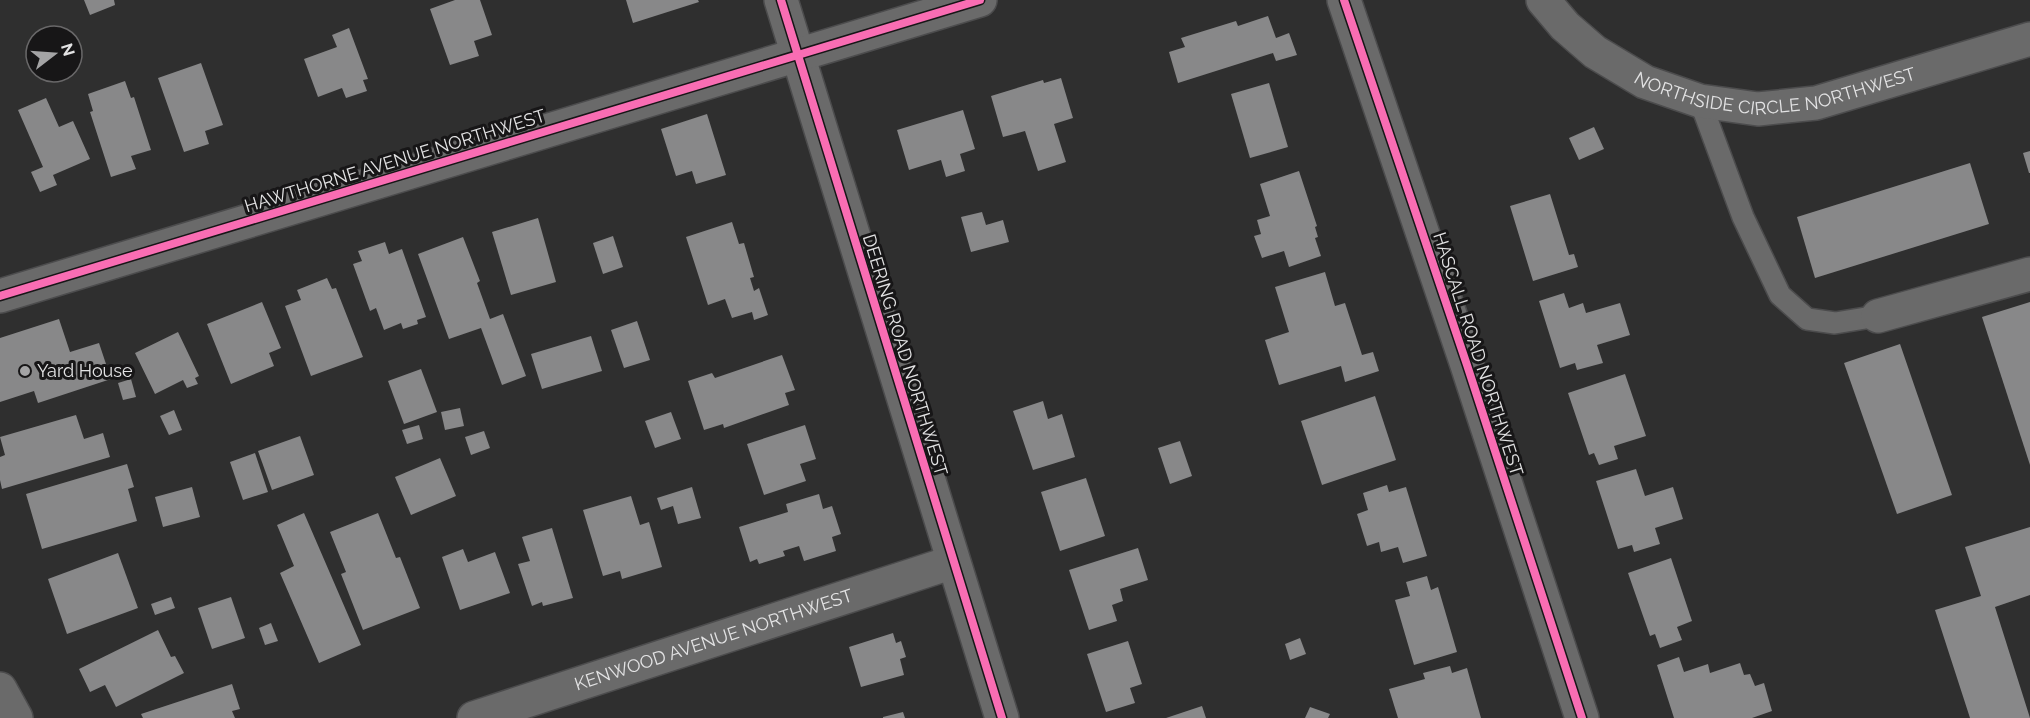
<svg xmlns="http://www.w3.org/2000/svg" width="2030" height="718" font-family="Raleway,sans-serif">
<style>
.building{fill:#888889}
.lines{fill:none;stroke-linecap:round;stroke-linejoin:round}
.lane-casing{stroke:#4c4c4d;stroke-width:24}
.street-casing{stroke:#4c4c4d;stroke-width:36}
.lane{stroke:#6a6a6a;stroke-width:21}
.street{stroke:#6a6a6a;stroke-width:33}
.cycleway-casing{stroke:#171617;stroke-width:11}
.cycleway{stroke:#f96db3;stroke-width:8}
.poi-dot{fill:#a4a4a5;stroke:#171617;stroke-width:2}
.labels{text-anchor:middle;stroke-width:6;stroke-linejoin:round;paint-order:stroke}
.street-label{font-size:18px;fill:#e3e3e4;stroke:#171617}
.poi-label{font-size:18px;fill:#e3e3e4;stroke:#171617;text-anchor:start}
</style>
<rect width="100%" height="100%" fill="#2f2f2f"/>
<g class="building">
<polygon points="84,0 114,0 115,5 90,15"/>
<polygon points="455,0 480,0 492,35 474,41 479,56 450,65 430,9"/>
<polygon points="626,0 698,0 699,2 633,23"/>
<polygon points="1268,16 1276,38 1289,33 1297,55 1276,61 1273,53 1178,83 1169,52 1185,47 1181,38 1236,21 1238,26"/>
<polygon points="349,28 368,79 363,80 367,91 346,98 342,88 318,97 304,59 337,47 332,35"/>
<polygon points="201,63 223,125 205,131 209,144 184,152 158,78"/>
<polygon points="1061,78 1073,118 1054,124 1066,162 1038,171 1025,131 1003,137 991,96 1043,80 1044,83"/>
<polygon points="125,81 131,98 134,97 151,150 131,156 136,169 111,177 90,112 93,111 88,94"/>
<polygon points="1269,83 1288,147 1250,158 1231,94"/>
<polygon points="46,98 59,127 73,121 90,159 53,175 57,185 40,192 31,172 43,167 18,110"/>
<polygon points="963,110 975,149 960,154 965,171 946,177 941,160 909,170 897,130"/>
<polygon points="707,114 726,175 696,184 692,171 676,176 661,129"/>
<polygon points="1594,127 1604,149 1579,160 1569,138"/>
<polygon points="2030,151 2030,173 2029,173 2023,153"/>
<polygon points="1970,163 1989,224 1815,278 1797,217"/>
<polygon points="1299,171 1317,226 1315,227 1318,237 1315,238 1321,256 1289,267 1284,251 1262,258 1254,236 1261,234 1257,220 1270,216 1260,184"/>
<polygon points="1550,194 1569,255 1574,254 1578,267 1533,281 1510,206"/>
<polygon points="982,212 986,225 1003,220 1009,242 971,252 961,217"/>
<polygon points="538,218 556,282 511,295 492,232"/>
<polygon points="732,222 739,244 744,243 754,277 750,278 754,291 759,288 768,315 754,320 752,312 732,318 725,299 708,305 686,237"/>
<polygon points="613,236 623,267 603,274 593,243"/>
<polygon points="463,237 480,281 477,283 490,319 503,314 526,376 502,385 481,328 449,339 418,254"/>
<polygon points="385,242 389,254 402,249 426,317 417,320 418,324 403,329 401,323 384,330 376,308 370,311 353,264 362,261 358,251"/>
<polygon points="1325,272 1335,306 1345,303 1362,355 1373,352 1379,371 1345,382 1341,366 1279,385 1265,340 1289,332 1275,287"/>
<polygon points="327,278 332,289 336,288 363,357 311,376 285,306 301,300 297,290"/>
<polygon points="1564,293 1569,308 1583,303 1586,313 1620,303 1630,335 1597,345 1603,363 1577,370 1575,363 1560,368 1539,301"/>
<polygon points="262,302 281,348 269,353 274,366 231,384 207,324"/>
<polygon points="2030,302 2030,465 1982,317"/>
<polygon points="59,319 70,352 99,343 111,379 38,403 34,391 0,402 0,338"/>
<polygon points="637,321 650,360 624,368 611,330"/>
<polygon points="178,332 199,376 195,378 198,384 187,388 183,380 155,394 135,353"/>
<polygon points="591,336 602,371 542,389 531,354"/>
<polygon points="1900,344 1952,495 1897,514 1844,363"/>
<polygon points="782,355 795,390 785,393 789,405 724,428 723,424 704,430 688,381 712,373 715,378"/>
<polygon points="421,369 437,412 404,424 388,381"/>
<polygon points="1625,374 1646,436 1614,446 1618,459 1599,465 1594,453 1589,455 1568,393"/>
<polygon points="131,379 136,397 123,400 118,383"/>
<polygon points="1375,396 1396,460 1322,485 1301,421"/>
<polygon points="1043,401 1048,419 1062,414 1075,457 1033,470 1013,411"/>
<polygon points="460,408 464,426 445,430 441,412"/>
<polygon points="174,410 182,430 169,435 160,416"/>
<polygon points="671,412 681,439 655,448 645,421"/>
<polygon points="76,415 84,439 103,433 110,457 2,489 0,480 0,457 5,455 0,437"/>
<polygon points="419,425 423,439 407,444 402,430"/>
<polygon points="805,425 816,459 800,464 806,481 764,495 747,444"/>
<polygon points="484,431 490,448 471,455 465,437"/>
<polygon points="300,436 314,475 272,490 258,451"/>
<polygon points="1180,441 1192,476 1170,484 1158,448"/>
<polygon points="255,453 268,492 243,500 230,462"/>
<polygon points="440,458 456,496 411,515 395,477"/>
<polygon points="127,464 134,487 128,489 137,521 42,549 26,494"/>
<polygon points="1636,469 1645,496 1673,487 1683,519 1655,528 1660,544 1634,552 1632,545 1618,549 1596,481"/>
<polygon points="1086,478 1105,536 1060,551 1041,492"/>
<polygon points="1387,485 1389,492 1406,487 1427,556 1403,563 1398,547 1381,552 1379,542 1367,546 1357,514 1368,510 1363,493"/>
<polygon points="192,487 200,517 163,527 155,497"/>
<polygon points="692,487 701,518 678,524 673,506 661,510 657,498"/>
<polygon points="819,494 823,509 832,506 841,534 832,537 836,551 804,561 799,546 783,551 785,556 759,564 757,559 750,562 739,527 788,512 786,504"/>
<polygon points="631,496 640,525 649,522 662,567 622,579 620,571 603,576 583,510"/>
<polygon points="304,513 361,645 319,663 280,573 294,566 277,525"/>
<polygon points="378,513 396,558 400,557 420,608 363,630 341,574 346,572 330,532"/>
<polygon points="2030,527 2030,595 1995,607 2030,718 1970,718 1935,610 1981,596 1965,547"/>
<polygon points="552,528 573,598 543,606 542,602 532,606 518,564 530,561 522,537"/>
<polygon points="1138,548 1148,580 1120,589 1123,601 1112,605 1117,621 1089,630 1069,570"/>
<polygon points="463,549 468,562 495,552 510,593 460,610 442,557"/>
<polygon points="118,553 138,608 67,634 48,579"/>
<polygon points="1671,558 1692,621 1677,627 1682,640 1660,648 1655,634 1650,636 1628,573"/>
<polygon points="1427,576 1431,590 1438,587 1457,652 1414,665 1395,600 1410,596 1406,582"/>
<polygon points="171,597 175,608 155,615 151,604"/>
<polygon points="231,597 245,638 212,649 198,608"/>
<polygon points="271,623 278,641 265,645 259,628"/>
<polygon points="158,630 171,657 175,656 184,673 116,707 105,685 90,692 79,669"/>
<polygon points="893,633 896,643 901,641 906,657 900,659 904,675 861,687 849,647"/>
<polygon points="1300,638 1306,654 1290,660 1285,644"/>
<polygon points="1128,641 1142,684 1130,688 1135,703 1106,712 1087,654"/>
<polygon points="1679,657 1684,672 1708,664 1710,673 1740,663 1744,675 1750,674 1755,686 1764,683 1772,711 1752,718 1674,718 1657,665"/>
<polygon points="1450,666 1452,673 1467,668 1481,718 1398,718 1389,689 1425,679 1423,673"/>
<polygon points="232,684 240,709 232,711 235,718 143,718 141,714"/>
<polygon points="1202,706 1206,718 1166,718"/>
<polygon points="1310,707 1330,714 1328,718 1305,718"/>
<polygon points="903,712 905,718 883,718 883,717"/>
</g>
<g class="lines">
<defs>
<polyline id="lane" points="1700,101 1743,217 1780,295 1807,319 1835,323 1878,316"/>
<g id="street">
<polyline points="781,0 1002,718"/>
<polyline points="1344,0 1467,365 1582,718"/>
<path id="s1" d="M1543,0L1565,26L1595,52L1645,82L1700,101L1758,109L1816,103L2030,39"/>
<polyline points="0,296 980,0"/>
<polyline points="1878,316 2030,274"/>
<polyline points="0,689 16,718"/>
<path id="s2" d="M474,718L953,562"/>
</g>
</defs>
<use href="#lane" class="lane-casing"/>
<use href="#street" class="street-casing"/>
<use href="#lane" class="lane"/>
<use href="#street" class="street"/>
<defs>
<g id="cycleway">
<polyline points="781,0 1002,718"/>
<polyline points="1344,0 1467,365 1582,718"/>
<polyline points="0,296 980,0"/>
</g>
</defs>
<use href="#cycleway" class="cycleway-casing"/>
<use href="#cycleway" class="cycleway"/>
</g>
<circle class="poi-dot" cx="25" cy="371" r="6"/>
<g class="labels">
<g class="street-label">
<text dy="6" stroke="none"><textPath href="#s1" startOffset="266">NORTHSIDE CIRCLE NORTHWEST</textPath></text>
<text transform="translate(395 161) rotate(-17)" y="6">HAWTHORNE AVENUE NORTHWEST</text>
<text transform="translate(1478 354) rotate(72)" y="6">HASCALL ROAD NORTHWEST</text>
<text transform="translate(905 355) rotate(73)" y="6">DEERING ROAD NORTHWEST</text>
<text dy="6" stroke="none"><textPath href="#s2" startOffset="252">KENWOOD AVENUE NORTHWEST</textPath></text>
</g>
<g class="poi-label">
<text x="37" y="377">Yard House</text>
</g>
</g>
<g transform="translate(54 54) rotate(73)"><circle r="28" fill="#171617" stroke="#696869" stroke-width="1.5"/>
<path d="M0-4.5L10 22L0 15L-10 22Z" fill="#a4a4a5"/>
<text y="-9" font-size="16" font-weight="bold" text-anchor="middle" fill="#e3e3e4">N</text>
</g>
</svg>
